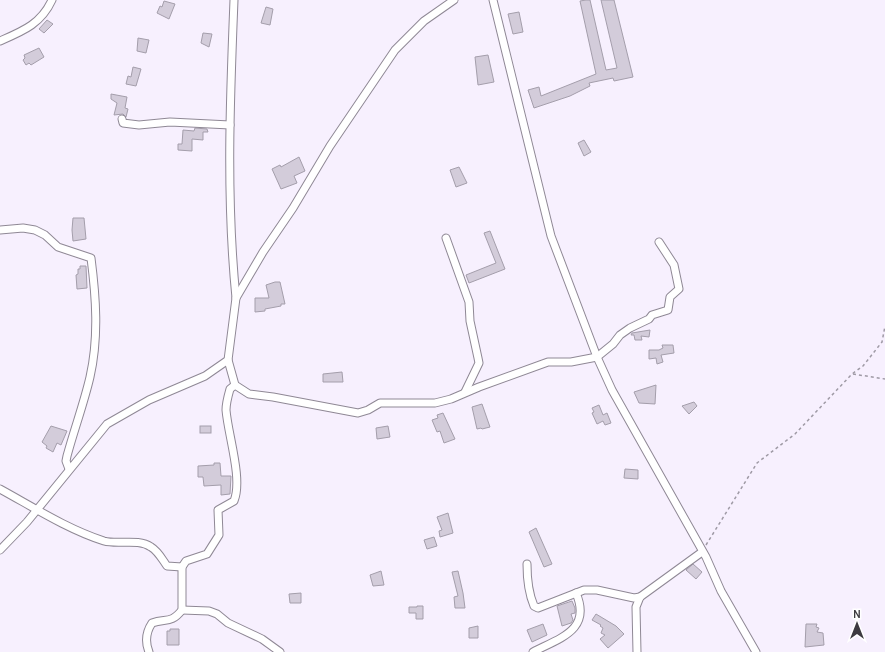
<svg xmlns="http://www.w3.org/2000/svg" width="885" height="652" font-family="Karla,sans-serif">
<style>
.building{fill:#d3ccda;stroke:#a49eab}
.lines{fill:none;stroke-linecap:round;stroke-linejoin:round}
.minor-casing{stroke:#8f8895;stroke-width:9}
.path{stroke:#9f9aa5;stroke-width:1.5;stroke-dasharray:3 3;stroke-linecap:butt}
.minor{stroke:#fff;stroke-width:7}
</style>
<rect width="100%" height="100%" fill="#f7f0fe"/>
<g class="building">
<polygon points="586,0 590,0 606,70 617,68 601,0 614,0 633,77 614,81 613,78 589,83 590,86 570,96 534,108 528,90 539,87 541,96 596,74 580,1"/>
<polygon points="164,1 175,4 169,19 157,13 160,6 162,7"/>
<polygon points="266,7 273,9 270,25 261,23"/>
<polygon points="519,12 523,32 513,34 508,14"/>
<polygon points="47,20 53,24 44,33 39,29"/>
<polygon points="203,33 212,34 209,47 201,43"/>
<polygon points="138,38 149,40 146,53 137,51"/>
<polygon points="39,48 44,57 31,65 29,63 26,65 23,60 25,58 24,55"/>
<polygon points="488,55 494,82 478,85 475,57"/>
<polygon points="133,67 141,69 136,86 126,84 128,76 131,77"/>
<polygon points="111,94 127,97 125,108 128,109 126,117 123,114 114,115 117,103 111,99"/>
<polygon points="195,128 207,129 208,132 203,132 203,140 192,139 192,151 178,150 178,144 182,144 183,130 194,131"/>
<polygon points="584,140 591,152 584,156 578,143"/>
<polygon points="299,157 305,171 294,176 297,183 281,189 272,169 280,165 281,167"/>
<polygon points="459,167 467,183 456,187 450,170"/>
<polygon points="73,218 84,218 86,239 73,241 72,230"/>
<polygon points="490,231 505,269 469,283 466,275 496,263 484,233"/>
<polygon points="80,266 86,266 87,288 77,289 76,275 78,274 78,269 80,269"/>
<polygon points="275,282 280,282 285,304 281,304 281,306 265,309 265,311 255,312 255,298 269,298 266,285"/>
<polygon points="650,330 649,337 641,336 642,340 635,340 634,335 631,335 632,333"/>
<polygon points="662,345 673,345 674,353 661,355 663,362 657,364 656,358 649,359 649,350 659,350 663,348"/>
<polygon points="342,372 343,382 323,382 323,374"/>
<polygon points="656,385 655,404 639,403 634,392"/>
<polygon points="694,402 697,406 689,414 682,406"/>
<polygon points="482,404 490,427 482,429 481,428 477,429 472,407"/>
<polygon points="599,405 603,415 607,413 611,423 605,425 603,421 597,424 592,413 594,412 592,408"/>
<polygon points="443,413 455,439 444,443 440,431 437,432 432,420 438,418 437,415"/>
<polygon points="51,426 67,431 61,445 57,443 53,452 46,448 47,446 42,442"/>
<rect x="200" y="426" width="11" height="7"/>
<polygon points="388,426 390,437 377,439 376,428"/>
<polygon points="214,463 220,463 221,476 231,476 230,494 221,495 221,485 204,486 203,477 198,477 198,466 214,465"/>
<polygon points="625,469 638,470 638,479 624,478"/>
<polygon points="448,513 453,533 440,537 439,531 442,530 437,517"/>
<polygon points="536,528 552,564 544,567 529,532"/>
<polygon points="434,537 437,546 427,549 424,540"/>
<polygon points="693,564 702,572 696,579 686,570"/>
<polygon points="381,571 384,585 373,586 370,575"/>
<polygon points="458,571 463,593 465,608 455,608 454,597 458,596 452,572"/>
<polygon points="301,593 301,603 290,603 289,594"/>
<polygon points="572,601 575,608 575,613 571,614 573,620 571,623 562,626 557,606"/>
<polygon points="417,606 423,606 423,619 416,619 416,613 409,613 409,607 417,607"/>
<polygon points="596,614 616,626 624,634 608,648 600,639 605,635 601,633 603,628 600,626 601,625 592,620"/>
<polygon points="543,624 547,635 532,642 527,630"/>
<polygon points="806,624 817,624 816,627 819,628 817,632 823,633 824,645 805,647"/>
<polygon points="478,626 478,638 469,638 469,628"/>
<polygon points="170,629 179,629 179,645 167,645 167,631 170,631"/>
</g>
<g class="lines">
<defs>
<g id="minor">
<path d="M234,0C230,100 226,198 236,298"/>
<polyline points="493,0 551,236 597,357 612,390 706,557 721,591 756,652"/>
<path d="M0,41C23,31 41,24 52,0"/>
<polyline points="122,119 123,123 139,125 170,122 230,125"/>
<path d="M0,230L23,228L35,230L45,235L58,247L91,258C96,297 99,337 90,377C84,403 74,430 67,456L66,461L69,469"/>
<polyline points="446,238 469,302 470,321 478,358 479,363 465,392"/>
<polyline points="228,360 235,385 249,394 273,397 358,413 368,410 380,403 435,403 451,399 479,387 548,362 571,362 597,357 613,344 620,335 630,328 649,319 652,315 668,310 670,297 679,289 674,265 659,242"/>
<path d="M0,489C33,507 67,529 104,541C118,545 138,538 151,547C158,551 162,559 167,566L182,567"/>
<polyline points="0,550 27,522 107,424 149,400 205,376 228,360 236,298 263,252 293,208 330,146 395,50 424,21 454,0"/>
<path d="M527,564C527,578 528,592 534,606L538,608L584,590H597L634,598L640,597"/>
<polyline points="182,610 209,611 217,614 228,623 262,639 280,652"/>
<path d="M149,652C145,642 146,632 152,623C166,618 171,624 182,610V567L186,561L207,554L219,535L218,510L234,501C243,479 228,435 226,410C226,404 228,396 230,389L235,385"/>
<path d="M533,652C560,638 592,630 576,593"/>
<polyline points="637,652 636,607 640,597 702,552"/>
</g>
</defs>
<use href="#minor" class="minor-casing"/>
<g class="path">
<polyline points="853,374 885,379"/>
<polyline points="706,545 757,463 795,434 852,374 863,366 882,342 885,326"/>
</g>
<use href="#minor" class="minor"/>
</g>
<g transform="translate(857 624)" stroke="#ffffff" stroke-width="3" paint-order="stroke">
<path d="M0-3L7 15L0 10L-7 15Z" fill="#3d3a40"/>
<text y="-6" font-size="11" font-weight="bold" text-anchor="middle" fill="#3d3a40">N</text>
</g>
</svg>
